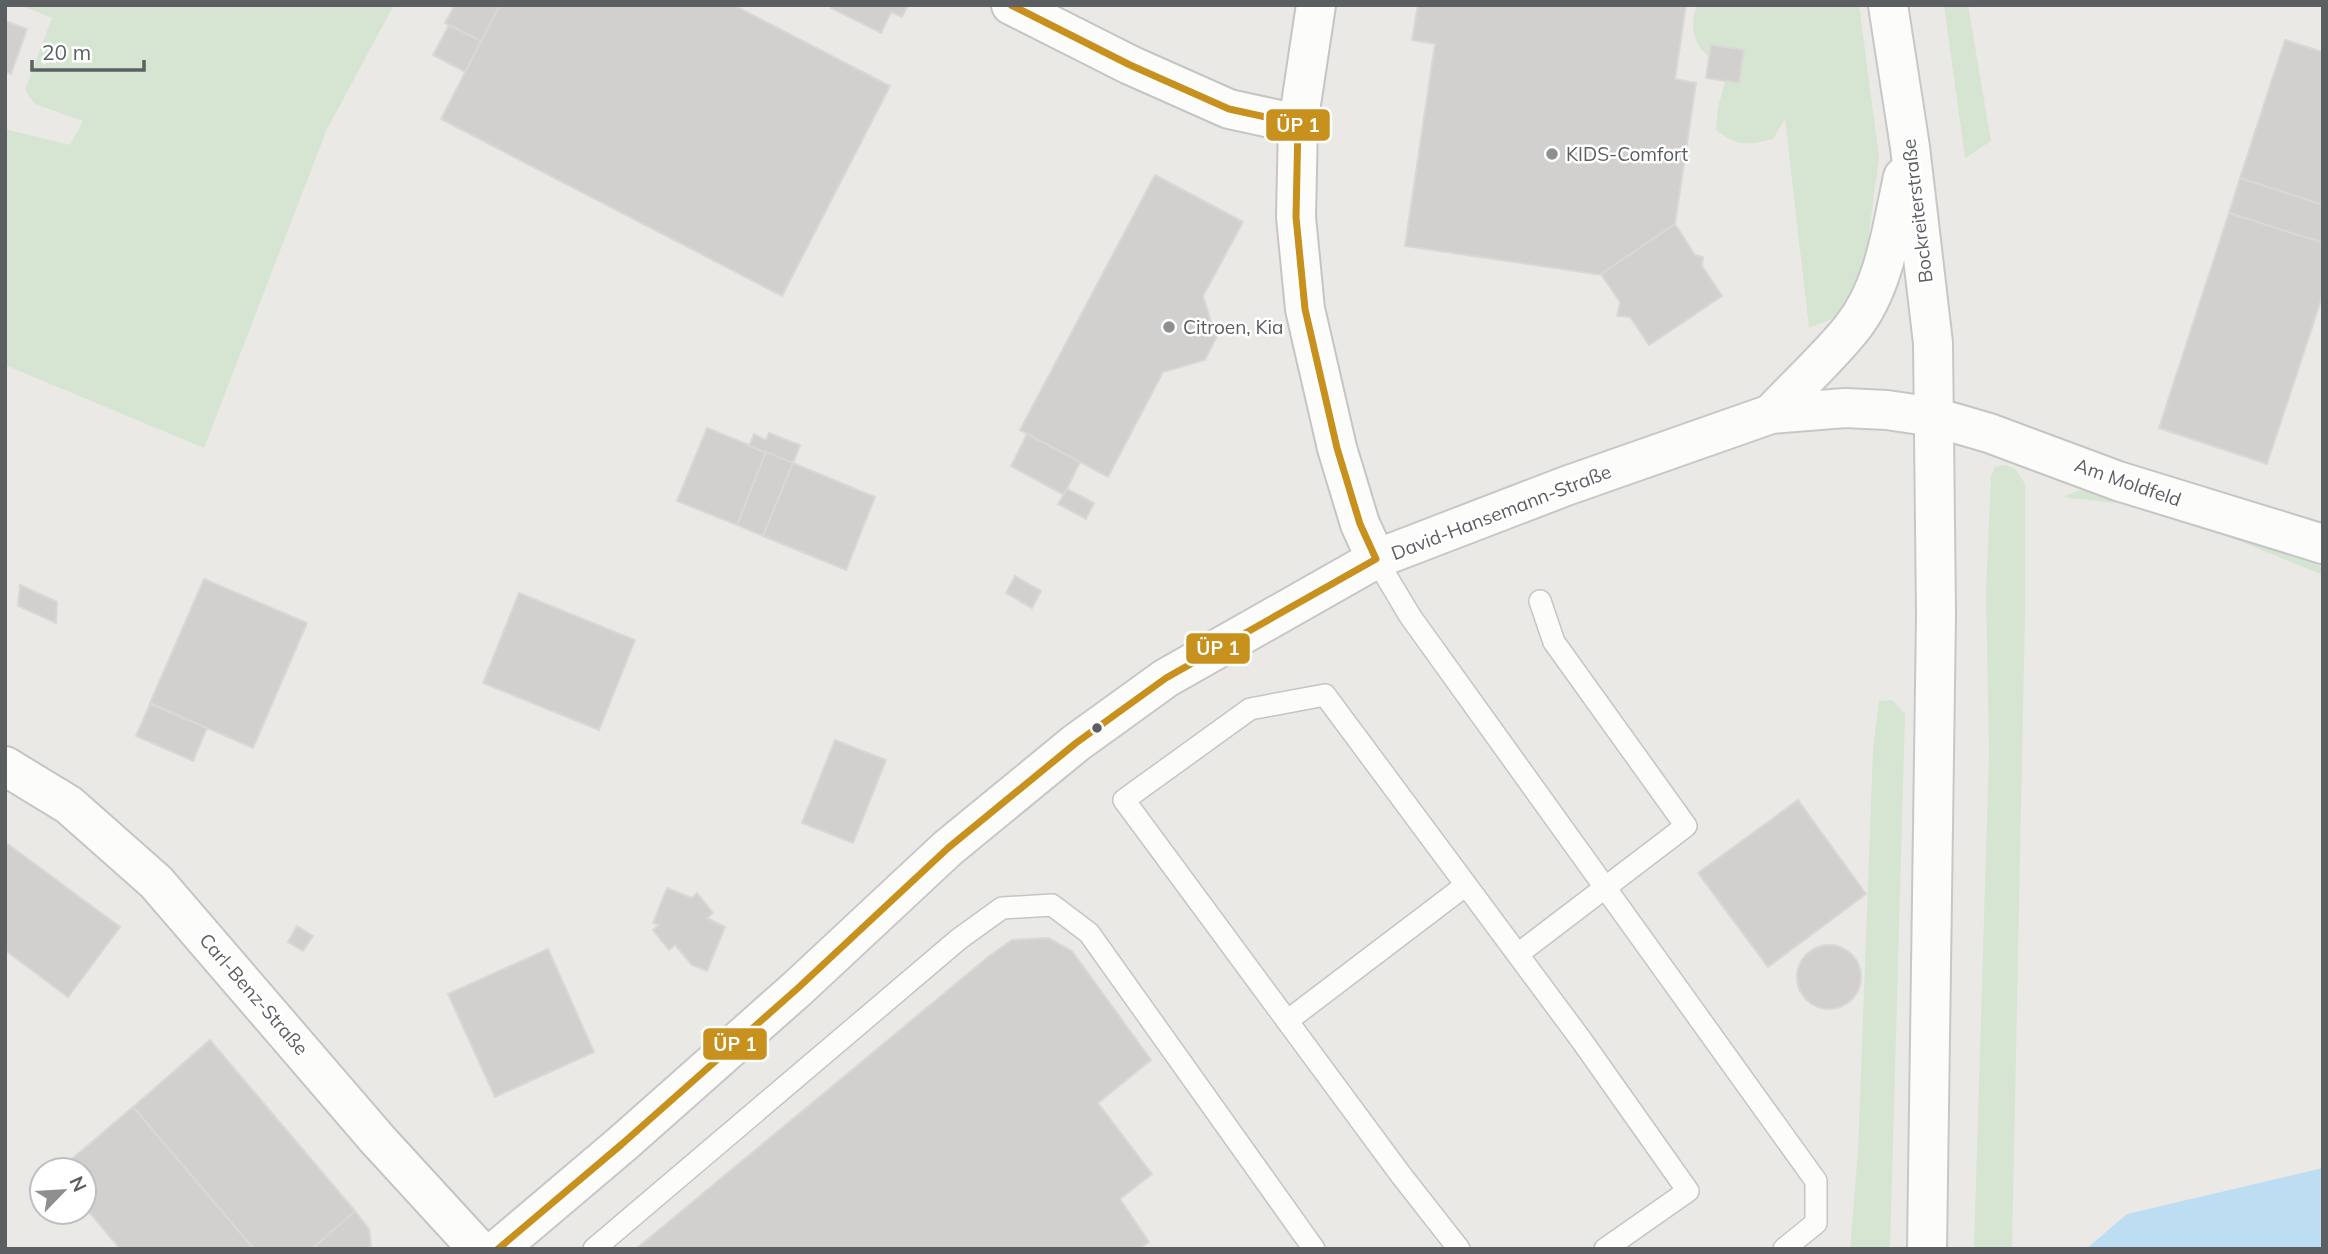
<svg xmlns="http://www.w3.org/2000/svg" width="2328" height="1254" font-family="Mulish,sans-serif">
<style>
.green{fill:#d5e5d2}
.water{fill:#bcddf2}
.building{fill:#d1d0ce;stroke:#d9d8d4;stroke-width:2}
.lines{fill:none;stroke-linecap:round;stroke-linejoin:round}
.lane-casing{stroke:#c4c5c5;stroke-width:24}
.street-casing{stroke:#c4c5c5;stroke-width:42}
.secondary-casing{stroke:#c7c7c7;stroke-width:42}
.lane{stroke:#fcfcfb;stroke-width:21}
.street{stroke:#fcfcfb;stroke-width:38}
.secondary{stroke:#fcfcfb;stroke-width:38}
.bus-1-casing{stroke:#fff;stroke-width:12}
.bus-1{stroke:#c8911d;stroke-width:7}
.poi-dot{fill:#8d8f90;stroke:#fff;stroke-width:2.5}
.bus-dot{fill:#5b5f62;stroke:#fff;stroke-width:2.5}
.labels{text-anchor:middle;stroke-width:5;stroke-linejoin:round;paint-order:stroke}
.poi-label{font-size:19px;fill:#5b5f62;stroke:#fff;text-anchor:start}
.street-label{font-size:19px;fill:#5b5f62;stroke:#fff}
.line-badge{stroke:#fff;stroke-width:2.5}
.badge-label{font-size:19px;text-anchor:middle;font-weight:bold;fill:#fff}
</style>
<rect width="100%" height="100%" fill="#eae9e5"/>
<g class="green">
<polygon points="20,5 394,5 327,129 204,448 5,365 5,129 70,145 83,121 35,104 25,90 52,18"/>
<path d="M1697,5H1859L1879,157L1864,271L1849,312L1809,328L1785,119L1773,139C1748,145 1738,147 1716,130L1718,107L1728,71C1702,55 1685,38 1697,5Z"/>
<polygon points="1944,5 1968,5 1991,141 1965,158"/>
<polygon points="2006,465 2016,470 2025,484 2025,612 2012,1249 1974,1249 1989,753 1986,592 1991,476 1995,467"/>
<polygon points="2086,488 2323,550 2323,575 2159,508 2062,497"/>
<polygon points="1892,700 1905,714 1890,1249 1850,1249 1858,1152 1873,749 1879,701"/>
</g>
<polygon class="water" points="2323,1168 2323,1249 2086,1249 2127,1214"/>
<g class="building">
<polygon points="455,5 500,5 481,41 445,23"/>
<polygon points="500,5 733,5 890,86 782,296 441,119"/>
<polygon points="832,5 908,5 902,17 891,12 881,33 831,8"/>
<polygon points="1418,5 1686,5 1675,79 1696,83 1675,224 1602,275 1405,246 1435,44 1412,40"/>
<polygon points="5,21 27,29 11,74 5,72"/>
<polygon points="449,25 481,41 465,72 433,55"/>
<polygon points="2285,40 2323,52 2323,205 2240,178"/>
<polygon points="1711,45 1744,50 1739,83 1706,78"/>
<polygon points="1155,175 1243,222 1203,296 1216,338 1205,360 1163,372 1108,477 1020,430"/>
<polygon points="2240,178 2323,205 2323,243 2229,213"/>
<polygon points="2229,213 2323,243 2323,294 2267,464 2159,428"/>
<polygon points="1675,224 1695,255 1703,257 1702,266 1722,296 1649,345 1630,317 1617,316 1620,302 1601,274"/>
<polygon points="707,428 766,452 737,525 677,501"/>
<polygon points="769,433 800,445 793,463 749,446 754,434 766,440"/>
<polygon points="1027,434 1080,462 1064,495 1011,466"/>
<polygon points="766,452 793,463 763,536 737,525"/>
<polygon points="793,463 875,497 846,570 763,536"/>
<polygon points="1067,489 1094,503 1086,519 1058,504"/>
<polygon points="1015,576 1041,591 1032,608 1006,593"/>
<polygon points="204,579 307,623 253,748 150,703"/>
<polygon points="20,585 57,602 56,623 18,606"/>
<polygon points="519,593 635,640 599,730 483,683"/>
<polygon points="150,704 207,728 193,761 136,736"/>
<polygon points="835,740 886,760 853,843 802,823"/>
<polygon points="1798,800 1866,894 1768,967 1698,873"/>
<polygon points="5,842 120,927 68,997 5,950"/>
<polygon points="667,888 692,898 697,893 713,913 707,918 725,927 707,971 692,965 675,945 669,950 653,930 659,925 653,923"/>
<polygon points="297,926 313,936 303,951 288,942"/>
<polygon points="1048,938 1072,951 1151,1060 1098,1103 1152,1174 1120,1199 1149,1242 1139,1249 636,1249 988,957 1012,940"/>
<circle cx="1829" cy="977" r="32"/>
<polygon points="548,949 594,1052 495,1097 448,994"/>
<polygon points="210,1040 355,1211 312,1249 254,1249 133,1107"/>
<polygon points="133,1107 254,1249 120,1249 84,1206 84,1170 59,1170"/>
<polygon points="355,1211 369,1229 371,1246 369,1249 312,1249"/>
</g>
<g class="lines">
<defs>
<g id="lane">
<polyline points="1376,559 1410,616 1816,1181 1816,1223 1784,1249"/>
<polyline points="1518,954 1686,826 1554,642 1540,601"/>
<polyline points="1287,1021 1466,885"/>
<polyline points="594,1249 959,939 1002,908 1052,905 1089,933 1314,1249"/>
<polyline points="1459,1249 1401,1175 1124,800 1250,709 1325,695 1582,1041 1688,1191 1605,1249"/>
</g>
<g id="street">
<polyline points="1011,5 1130,65 1229,109 1298,124"/>
<polyline points="1316,5 1298,124 1296,217 1305,309 1337,448 1360,524 1376,559"/>
<polyline points="1934,417 1989,433 2118,481 2323,544"/>
<polyline points="5,766 69,805 156,882 378,1140 478,1249"/>
</g>
<g id="secondary">
<polyline points="1888,5 1910,147 1933,343 1936,615 1927,1249"/>
<path d="M1771,414C1797,386 1829,357 1852,328C1885,287 1892,227 1903,177"/>
<polyline points="498,1249 622,1144 798,988 948,848 1076,743 1166,678 1376,559 1566,486 1771,414 1845,408 1887,410 1934,417"/>
</g>
</defs>
<use href="#lane" class="lane-casing"/>
<use href="#street" class="street-casing"/>
<use href="#secondary" class="secondary-casing"/>
<use href="#lane" class="lane"/>
<use href="#street" class="street"/>
<use href="#secondary" class="secondary"/>
<defs>
<polyline id="bus-1" points="498,1249 622,1144 798,988 948,848 1076,743 1166,678 1376,559 1360,524 1337,448 1305,309 1296,217 1298,124 1229,109 1130,65 1011,5"/>
</defs>
<use href="#bus-1" class="bus-1-casing"/>
<use href="#bus-1" class="bus-1"/>
</g>
<g class="poi-dot">
<circle cx="1552" cy="154" r="7"/>
<circle cx="1169" cy="327" r="7"/>
</g>
<circle class="bus-dot" cx="1097" cy="728" r="6"/>
<g class="labels">
<g class="poi-label">
<text x="1566" y="161">KIDS-Comfort</text>
<text x="1183" y="334">Citroen, Kia</text>
</g>
<g class="street-label">
<text transform="translate(1917 211) rotate(-97)" y="7">Bockreiterstraße</text>
<text transform="translate(2128 482) rotate(19)" y="7">Am Moldfeld</text>
<text transform="translate(1501 512) rotate(-21)" y="7">David-Hansemann-Straße</text>
<text transform="translate(254 994) rotate(49)" y="7">Carl-Benz-Straße</text>
</g>
</g>
<g class="line-badge">
<rect x="1265" y="108" width="66" height="34" rx="7" fill="#c8911d"/>
<rect x="1185" y="632" width="66" height="33" rx="7" fill="#c8911d"/>
<rect x="702" y="1027" width="66" height="34" rx="7" fill="#c8911d"/>
</g>
<g class="badge-label">
<text x="1298" y="132">ÜP 1</text>
<text x="1218" y="655">ÜP 1</text>
<text x="735" y="1051">ÜP 1</text>
</g>
<rect width="2328" height="1254" fill="none" stroke="#5b5f62" stroke-width="14"/>
<g transform="translate(63 1191) rotate(65)"><circle r="33" fill="#ffffff" stroke="#bdbfc0" stroke-width="2"/>
<path d="M0-5L12 26L0 18L-12 26Z" fill="#8d8f90"/>
<text y="-10" font-size="19" font-weight="bold" text-anchor="middle" fill="#5b5f62">N</text>
</g>
<path d="M32 60v10h112v-10" fill="none" stroke="#5b5f62" stroke-width="3.5"/>
<text x="42" y="60" font-size="21" fill="#5b5f62" stroke="#ffffff" stroke-width="5" paint-order="stroke">20 m</text>
</svg>
